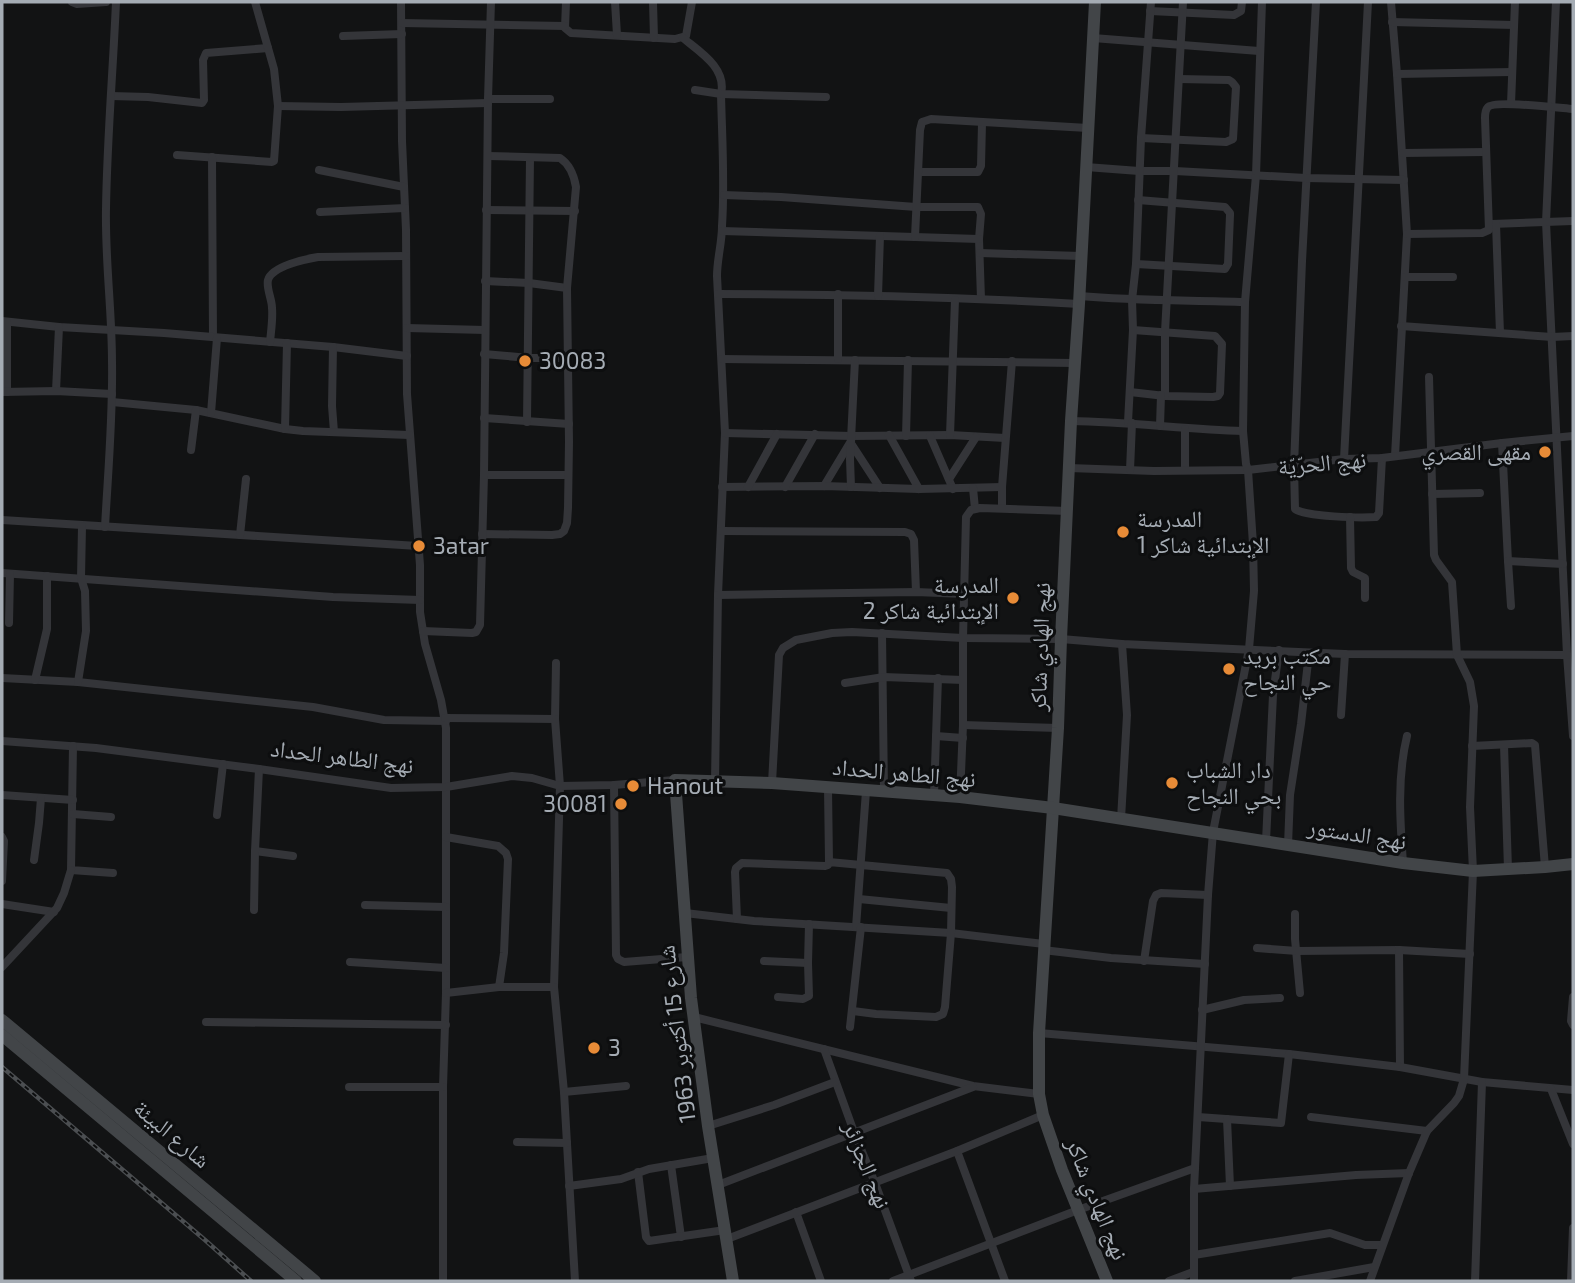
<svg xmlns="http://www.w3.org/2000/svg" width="1575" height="1283" font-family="'Exo 2','Noto Naskh Arabic',sans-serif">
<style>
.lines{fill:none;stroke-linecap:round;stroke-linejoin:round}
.street{stroke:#343539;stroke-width:8}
.secondary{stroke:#424548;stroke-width:12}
.rail-casing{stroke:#4b4e51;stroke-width:4.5}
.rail{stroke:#0d0e0f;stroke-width:2;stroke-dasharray:5;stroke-linecap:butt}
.poi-dot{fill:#e78b37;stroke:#0d0e0f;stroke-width:2.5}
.labels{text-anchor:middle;stroke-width:6;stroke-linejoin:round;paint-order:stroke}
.poi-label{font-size:23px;fill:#a5acb4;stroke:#0d0e0f;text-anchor:start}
.street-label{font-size:23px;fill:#a5acb4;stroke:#0d0e0f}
</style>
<rect width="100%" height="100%" fill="#121314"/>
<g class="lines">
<g class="street">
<polyline points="72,2 77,4 106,2"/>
<polyline points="401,2 402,141 406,230 407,394 420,565 420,612 425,644 441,700 446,728 446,993 443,1087 443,1281"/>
<polyline points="566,2 565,28 571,33 675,39 686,36 692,2"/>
<polyline points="615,2 617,35"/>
<polyline points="653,2 654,38"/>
<path d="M1316,2L1302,261L1294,466L1295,509C1306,517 1361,518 1376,517L1379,513L1382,458"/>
<polyline points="1391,2 1397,74 1407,234 1395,456"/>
<polyline points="1556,2 1546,222 1567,655 1573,736"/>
<polyline points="1150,11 1234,15 1241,11 1242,2"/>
<polyline points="1392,22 1514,25"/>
<polyline points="402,23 565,26"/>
<polyline points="343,36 402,34"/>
<path d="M683,38C700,52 727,68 721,94C722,138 725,182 722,226C722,243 717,259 717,276L725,433L718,595L715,781"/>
<polyline points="1093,38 1259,51"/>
<polyline points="1397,74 1512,72"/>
<polyline points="695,90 721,94 826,97"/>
<polyline points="111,96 148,97 202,103 204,100 203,60 206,53 268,48"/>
<polyline points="488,99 550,99"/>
<polyline points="1511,104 1515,2"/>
<polyline points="278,106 341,107 488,103"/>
<polyline points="1141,138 1226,142 1233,139 1236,87 1232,82 1229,80 1179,79"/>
<polyline points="1403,153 1486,152"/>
<polyline points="177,155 272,162 274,161 278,106 274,69 255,2"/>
<polyline points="212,157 213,337"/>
<polyline points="1086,167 1139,171 1175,171 1306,178 1404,180"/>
<polyline points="319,170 404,187"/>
<polyline points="918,172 978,172 981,166 982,123"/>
<polyline points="724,195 781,197 916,207 978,207 981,214 979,239 981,299"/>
<polyline points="486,210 575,211"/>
<polyline points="320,212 405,208"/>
<polyline points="1492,224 1573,221"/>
<polyline points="1496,224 1500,333"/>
<polyline points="722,231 979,239"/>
<path d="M1407,234L1482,233L1489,230L1485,118C1485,115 1485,110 1488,107C1494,100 1560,108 1573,109"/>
<polyline points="915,237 920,130 922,122 931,119 1088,128"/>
<polyline points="980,253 1081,256"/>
<polyline points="1136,264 1225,269 1228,264 1230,215 1230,213 1225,207 1138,200"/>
<polyline points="1405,277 1453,277"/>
<polyline points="485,281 529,283 567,288"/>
<path d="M718,294C838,294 959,297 1079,304"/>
<polyline points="878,296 880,236"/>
<path d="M1080,296C1135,301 1190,300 1245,302"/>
<polyline points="2,321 59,327 164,333 333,347 407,356"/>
<polyline points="7,322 7,392"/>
<polyline points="1401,326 1552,337 1573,336"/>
<polyline points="407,328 485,330"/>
<path d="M270,342C271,331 273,319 272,308C272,299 266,288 268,280C272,266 306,259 318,257L406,256"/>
<polyline points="333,347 332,406 334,432"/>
<polyline points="484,354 529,358 568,358"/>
<polyline points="722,359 1074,363"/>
<polyline points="838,359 838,294"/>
<polyline points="56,391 59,327"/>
<polyline points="2,392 56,391 112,394"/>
<polyline points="1130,392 1165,396 1213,397 1218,396 1220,393 1222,344 1215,336 1133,330"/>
<polyline points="1165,396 1165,332 1183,2"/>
<polyline points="112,402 196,410 285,429 303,431 409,435"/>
<polyline points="211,413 217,338"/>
<polyline points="484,418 569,424"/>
<path d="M1071,421C1128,422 1185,429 1243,431"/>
<polyline points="527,422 530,158"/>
<polyline points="1128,422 1133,330 1132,300 1136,264 1141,138 1151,2"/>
<polyline points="1160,426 1161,395"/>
<polyline points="285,429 287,343"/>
<polyline points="1185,429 1185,470"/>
<polyline points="725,433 852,436 950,435 1005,438"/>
<polyline points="889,435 919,489"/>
<polyline points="950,435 955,300"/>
<polyline points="906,436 908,360"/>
<polyline points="930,436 953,489"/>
<polyline points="1502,443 1508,561"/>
<polyline points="852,445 880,488"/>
<polyline points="191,450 196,410"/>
<polyline points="1344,459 1368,2"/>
<polyline points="1069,468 1154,471 1248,470 1344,459 1382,458 1502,443 1573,436"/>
<polyline points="1130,470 1132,423"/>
<polyline points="484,475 568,475"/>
<polyline points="949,479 976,437"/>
<polyline points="824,486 851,441"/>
<polyline points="722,487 824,486 919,489 1002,487"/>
<polyline points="748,487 777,434"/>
<polyline points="785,487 815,434"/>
<polyline points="851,487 850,459 855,360"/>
<polyline points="973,488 975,509"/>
<polyline points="1432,494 1480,493"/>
<polyline points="1002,508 1002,487 1012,361"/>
<polyline points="1350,517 1351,568 1353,572 1365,578 1365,598"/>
<polyline points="2,520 418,546"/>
<path d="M105,527C108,472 113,417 112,362C112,311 105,260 106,209C107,140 113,71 116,2"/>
<polyline points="721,531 905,532 911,534 914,540 916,592"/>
<path d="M482,534L552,535L560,534L564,531L567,523L568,508L569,442L567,288L576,187C574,175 569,164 560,158L488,156"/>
<polyline points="240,535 246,479"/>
<polyline points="2,573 333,597 420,600"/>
<polyline points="718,595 916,592 964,594"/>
<polyline points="1511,606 1508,561 1563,564"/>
<polyline points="9,623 10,574"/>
<polyline points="423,631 472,633 476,632 480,625 484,475 488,99 491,2"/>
<polyline points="882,633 884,792"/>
<polyline points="556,663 555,719 560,786 554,987 564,1092 575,1281"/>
<polyline points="2,678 78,682 313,707 384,720 446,721"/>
<polyline points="35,680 47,629 47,576"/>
<polyline points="78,682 86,631 85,591 81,578 82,526"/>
<polyline points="845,683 884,677 963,680"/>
<polyline points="1341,715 1345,654"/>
<polyline points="445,718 555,719"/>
<polyline points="963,725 1058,728"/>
<polyline points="936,736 963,738"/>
<polyline points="2,741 96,748 259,769 391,788 446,787 512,776 532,778 560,786 614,785 675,780"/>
<polyline points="1504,745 1508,869"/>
<polyline points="73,746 71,870 113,873"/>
<polyline points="1472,746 1532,743 1535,745 1545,867"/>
<polyline points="772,783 779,655 783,648 796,640 832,633 852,632 963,638 1061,639 1122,644 1345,654 1567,655"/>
<polyline points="614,785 616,955 618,959 624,962 687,957"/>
<polyline points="828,788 829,862"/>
<polyline points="2,795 73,800"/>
<polyline points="934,796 938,678"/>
<polyline points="960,797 963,725 963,638 966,517 971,510 980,508 1068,511"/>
<polyline points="73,814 111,817"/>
<polyline points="217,815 223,764"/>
<polyline points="1121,819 1127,715 1122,644"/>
<polyline points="2,837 4,841 2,881"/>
<polyline points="446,837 498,846 506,853 508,859 504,953 499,987"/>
<polyline points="1266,841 1273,695 1279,650"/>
<polyline points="1288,845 1290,795 1301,724 1309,653"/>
<polyline points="255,851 293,856"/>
<polyline points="34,860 39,823 41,798"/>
<path d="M1403,863C1400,821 1397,777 1407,736"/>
<polyline points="859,899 951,908"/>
<polyline points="2,904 54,912"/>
<polyline points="365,905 446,907"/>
<polyline points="254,910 255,851 259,769"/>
<polyline points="685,913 754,921 951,933 1044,944"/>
<polyline points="1295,914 1295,939 1300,993"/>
<polyline points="737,919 735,872 736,868 742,863 825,866 828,865 829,862 947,873 951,879 952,887 951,933 945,1007 943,1014 936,1017 876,1014 853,1011"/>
<polyline points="856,927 866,791"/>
<polyline points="1257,948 1297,951 1399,950 1470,954"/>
<polyline points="1043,950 1111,958 1205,964"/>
<polyline points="1399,950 1400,1067"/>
<polyline points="764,961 808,963"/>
<polyline points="1144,961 1153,901 1156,895 1161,893 1208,895"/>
<polyline points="350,962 446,968"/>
<polyline points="2,967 57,908 64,893 71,870"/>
<polyline points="446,993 499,987 554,987"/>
<polyline points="778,997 803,999 809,996 808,963 809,924"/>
<polyline points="1573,997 1571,1021 1573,1025"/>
<polyline points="1202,1010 1244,1000 1280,998"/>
<polyline points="694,1017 973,1086 1039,1094"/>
<polyline points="206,1022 446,1025"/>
<polyline points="850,1027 861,927"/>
<polyline points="1039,1033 1289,1054 1400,1067 1482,1082 1573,1090"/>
<polyline points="824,1049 854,1132 875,1183 911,1281"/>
<polyline points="349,1087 443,1087"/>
<polyline points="1551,1089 1573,1144"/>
<polyline points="564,1092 626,1086"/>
<polyline points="1198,1117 1281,1123 1289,1054"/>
<polyline points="1311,1117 1427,1131"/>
<polyline points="1227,1119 1230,1186"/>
<polyline points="708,1126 774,1105 835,1082"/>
<polyline points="517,1142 567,1143"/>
<polyline points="957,1151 1005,1281"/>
<polyline points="671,1165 681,1237"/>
<polyline points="638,1172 646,1237 649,1241 725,1230"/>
<polyline points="718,1185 973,1087"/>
<polyline points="569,1186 621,1179 649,1169 713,1158"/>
<polyline points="1194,1189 1356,1175 1409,1173"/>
<polyline points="796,1212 821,1281"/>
<polyline points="727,1239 957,1151 1043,1115"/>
<polyline points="1194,1255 1330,1233 1365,1245 1381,1245"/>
<polyline points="893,1281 1078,1210 1195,1168"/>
<polyline points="1169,1281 1193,1272"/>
<polyline points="1194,1281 1194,1189 1208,895 1213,832 1249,649 1254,591 1253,544 1248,470 1246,464 1243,431 1245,302 1256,175 1262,2"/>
<polyline points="1295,1281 1374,1267"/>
<polyline points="1370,1281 1409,1173 1427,1131 1454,1103 1459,1096 1464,1079 1473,871 1470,807 1474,706 1470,682 1457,655 1452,582 1436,560 1434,555 1429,377"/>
<polyline points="1475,1281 1482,1082"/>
<polyline points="1571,1281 1573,1228"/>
</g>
<g class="secondary">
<polyline points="1095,2 1079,304 1071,421 1061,639 1058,728 1039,1033 1039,1094 1043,1115 1062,1170 1107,1281"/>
<polyline points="2,1020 315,1281"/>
<polyline points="2,1035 296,1281"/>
<polyline points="733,1281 708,1126 691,998 675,780 772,783 960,797 1053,808 1403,863 1473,871 1545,867 1573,864"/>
</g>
<defs>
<polyline id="rail" points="2,1067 205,1240 251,1281"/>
</defs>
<use href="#rail" class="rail-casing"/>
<use href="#rail" class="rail"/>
</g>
<g class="poi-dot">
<circle cx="525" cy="361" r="7"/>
<circle cx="1545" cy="452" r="7"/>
<circle cx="1123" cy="532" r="7"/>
<circle cx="419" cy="546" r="7"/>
<circle cx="1013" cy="598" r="7"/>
<circle cx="1229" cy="669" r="7"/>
<circle cx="1172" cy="783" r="7"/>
<circle cx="633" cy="786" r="7"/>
<circle cx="621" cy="804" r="7"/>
<circle cx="594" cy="1048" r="7"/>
</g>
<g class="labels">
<g class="poi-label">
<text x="539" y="369">30083</text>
<text x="1531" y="460" text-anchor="end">مقهى القصري</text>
<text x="1137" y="527">المدرسة<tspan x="1137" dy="26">الإبتدائية شاكر 1</tspan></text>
<text x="433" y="554">3atar</text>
<text x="999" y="593" text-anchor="end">المدرسة<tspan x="999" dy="26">الإبتدائية شاكر 2</tspan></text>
<text x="1243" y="664">مكتب بريد<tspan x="1243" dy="26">حي النجاح</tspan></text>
<text x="1186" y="778">دار الشباب<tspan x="1186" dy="26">بحي النجاح</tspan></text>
<text x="647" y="794">Hanout</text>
<text x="607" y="812" text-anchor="end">30081</text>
<text x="608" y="1056">3</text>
</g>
<g class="street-label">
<text transform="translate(1322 463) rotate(-5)" y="8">نهج الحرّيّة</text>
<text transform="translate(1040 647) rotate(-88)" y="8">نهج الهادي شاكر</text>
<text transform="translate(342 757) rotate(7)" y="8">نهج الطاهر الحداد</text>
<text transform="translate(904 773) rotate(5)" y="8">نهج الطاهر الحداد</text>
<text transform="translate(1357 834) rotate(9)" y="8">نهج الدستور</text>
<text transform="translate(677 1034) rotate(-97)" y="8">شارع 15 أكتوبر 1963</text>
<text transform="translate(172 1134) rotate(40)" y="8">شارع البيئة</text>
<text transform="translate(867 1165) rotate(68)" y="8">نهج الجزائر</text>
<text transform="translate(1097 1199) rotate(68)" y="8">نهج الهادي شاكر</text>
</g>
</g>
<rect width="1575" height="1283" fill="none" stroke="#a5acb4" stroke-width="7"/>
</svg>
